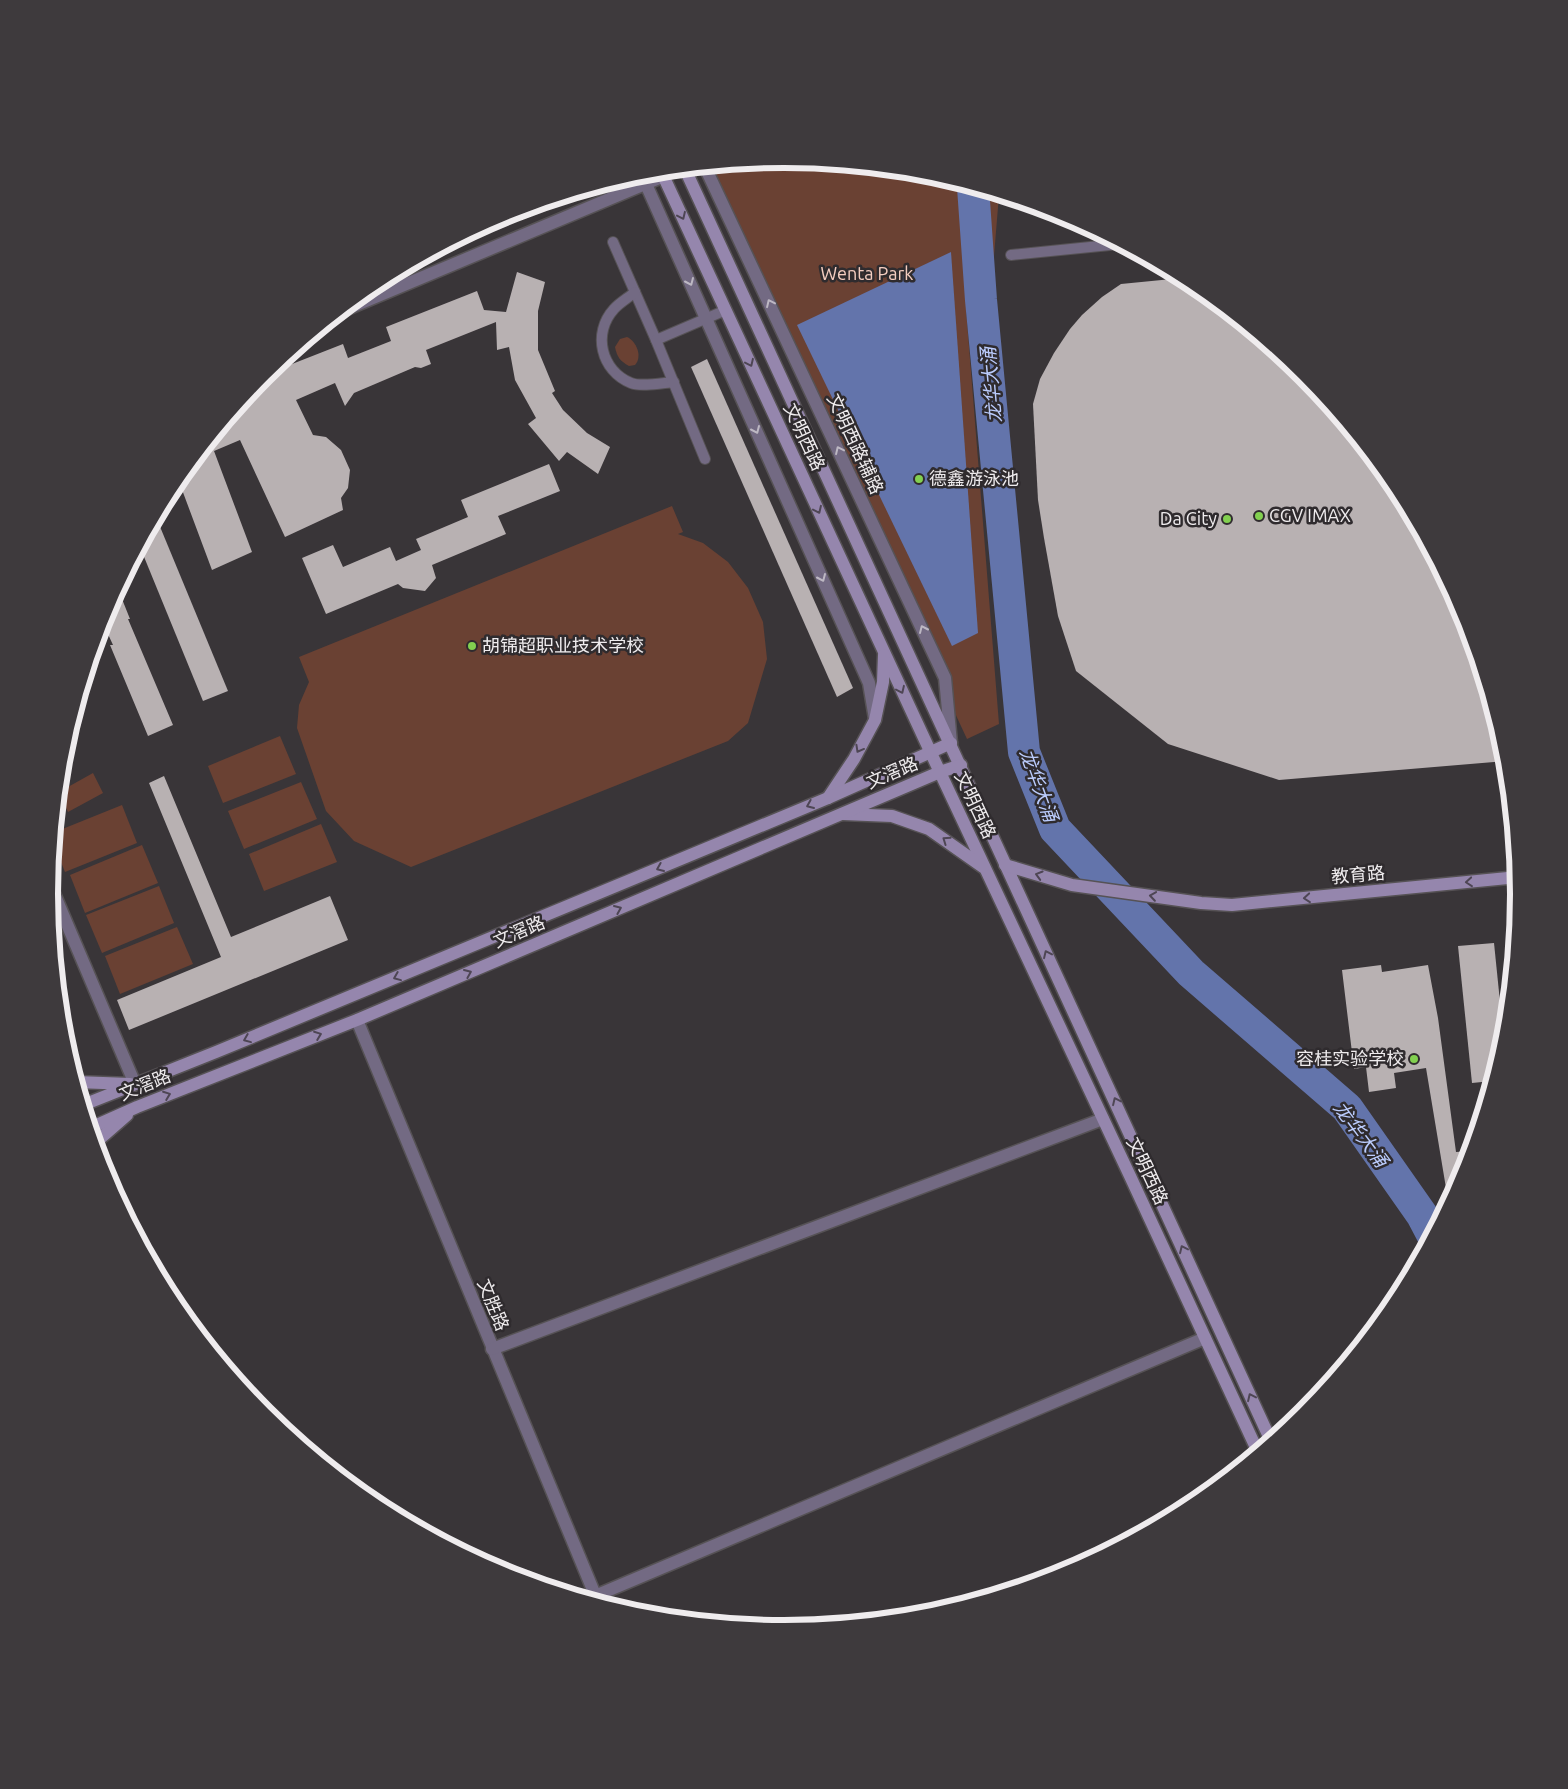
<svg xmlns="http://www.w3.org/2000/svg" width="1568" height="1789" font-family="Ubuntu,'Noto Sans SC',sans-serif">
<style>
.green{fill:#6a4133}
.water{fill:#6374ab}
.lines{fill:none;stroke-linecap:round;stroke-linejoin:round}
.river{stroke:#6374ab;stroke-width:32}
.building{fill:#b8b1b2}
.lane-casing{stroke:#565255;stroke-width:12}
.street-casing{stroke:#565255;stroke-width:15}
.secondary-casing{stroke:#565255;stroke-width:15}
.lane{stroke:#736a83;stroke-width:10}
.street{stroke:#736a83;stroke-width:12}
.secondary{stroke:#9586ad;stroke-width:12}
.oneway{stroke:#4e4654}
.oneway2{stroke:#bdb8c3}
.poi-dot{fill:#82d050;stroke:#2f2b2e;stroke-width:2}
.labels{text-anchor:middle;stroke-width:5;stroke-linejoin:round;paint-order:stroke}
.park-label{font-size:18px;fill:#f4cdc0;stroke:#2f2b2e}
.street-label{font-size:18px;fill:#efecee;stroke:#2f2b2e}
.poi-label{font-size:18px;fill:#efecee;stroke:#2f2b2e;text-anchor:start}
.water-label{font-size:19px;font-style:italic;fill:#bbccfd;stroke:#2f2b2e}
.rim{fill:none;stroke:#efecee;stroke-width:6}
</style>
<rect width="100%" height="100%" fill="#393538"/>
<g class="green">
<polygon points="784,159 928,173 999,195 990,305 966,309 999,724 967,739 701,167"/>
<path d="M627,337C636,341 643,356 635,365L629,366C620,361 617,357 615,347L620,339Z"/>
<polygon points="672,506 683,532 678,534 703,543 728,562 748,588 763,622 767,659 748,723 728,741 411,867 354,841 326,811 297,728 299,705 309,682 299,657"/>
<polygon points="280,736 296,774 223,803 208,766"/>
<polygon points="93,773 103,793 68,812 59,794 59,792"/>
<polygon points="301,782 317,819 244,849 228,811"/>
<polygon points="122,805 137,843 65,872 54,845 55,832"/>
<polygon points="321,824 337,862 264,891 249,854"/>
<polygon points="142,845 158,883 85,913 70,875"/>
<polygon points="159,886 174,923 102,953 86,915"/>
<polygon points="177,927 193,964 120,994 105,956"/>
</g>
<polygon class="water" points="951,252 978,633 952,646 797,325"/>
<g class="lines">
<polyline class="river" points="973,187 981,300 1024,752 1055,829 1191,973 1347,1108 1422,1215 1432,1234"/>
</g>
<g class="building">
<polygon points="517,272 545,282 538,311 538,350 555,391 552,393 563,410 587,433 610,447 598,474 567,452 559,461 528,424 536,418 515,380 509,347 497,350 496,322 426,350 431,364 421,368 415,367 354,393 345,406 335,383 296,400 313,435 326,437 341,450 350,470 348,488 341,498 343,510 285,537 240,440 214,451 252,552 212,570 178,479 264,375 343,344 348,358 391,341 386,327 477,291 484,310 506,312"/>
<polygon points="1182,278 1193,283 1304,375 1395,486 1463,613 1505,751 1506,761 1279,780 1168,744 1076,671 1058,616 1044,538 1038,500 1033,404 1040,379 1054,353 1070,329 1082,315 1102,297 1121,284"/>
<polygon points="707,359 853,688 837,697 691,367"/>
<polygon points="549,464 560,491 498,516 506,534 432,565 436,578 425,591 403,588 398,584 326,614 302,558 333,545 343,567 390,547 396,561 421,550 416,539 468,517 461,500"/>
<polygon points="156,517 228,691 203,701 140,547"/>
<polygon points="118,589 130,619 128,619 173,725 148,736 110,645 113,645 102,621"/>
<polygon points="164,776 231,937 330,896 348,940 129,1030 117,1000 221,957 149,783"/>
<polygon points="1494,943 1504,1041 1492,1081 1472,1083 1458,946"/>
<polygon points="1381,965 1382,972 1428,965 1438,1018 1456,1152 1471,1151 1463,1176 1458,1186 1446,1188 1426,1068 1394,1073 1396,1088 1369,1092 1366,1067 1354,1069 1342,970"/>
</g>
<g class="lines">
<defs>
<g id="lane">
<polyline points="613,242 656,340 726,310"/>
<polyline points="1011,255 1120,244"/>
<path d="M635,292C628,298 619,303 614,309C592,333 601,371 631,383C641,387 662,383 674,382"/>
<polyline points="656,340 705,459"/>
</g>
<g id="street">
<polyline points="705,167 945,678 951,743"/>
<polyline points="641,173 869,683 875,719"/>
<polyline points="342,311 664,176"/>
<polyline points="50,884 135,1084"/>
<polyline points="357,1020 598,1602"/>
<polyline points="492,1349 1103,1119"/>
<polyline points="595,1596 1205,1338"/>
</g>
<g id="secondary">
<polyline points="685,169 1271,1441"/>
<polyline points="661,171 930,751 1130,1176 1258,1452"/>
<polyline points="828,798 854,759 875,720 883,682 884,655"/>
<polyline points="843,814 892,816 929,829 983,867"/>
<polyline points="1005,865 1072,885 1201,903 1232,905 1518,877"/>
<polyline points="76,1082 130,1084"/>
<polyline points="83,1105 216,1052 828,798 951,743"/>
<polyline points="90,1128 137,1107 357,1020 940,772 961,765"/>
<polyline points="95,1143 127,1115"/>
</g>
</defs>
<use href="#lane" class="lane-casing"/>
<use href="#street" class="street-casing"/>
<use href="#secondary" class="secondary-casing"/>
<use href="#lane" class="lane"/>
<use href="#street" class="street"/>
<use href="#secondary" class="secondary"/>
</g>
<defs><path id="oneway-chevron" d="M-2-3.5L2.5 0L-2 3.5" fill="none" stroke-width="1.6" stroke-linecap="round" stroke-linejoin="round" transform="scale(1.25)"/></defs>
<g class="oneway">
<use href="#oneway-chevron" transform="translate(682 216) rotate(65)"/>
<use href="#oneway-chevron" transform="translate(750 363) rotate(65)"/>
<use href="#oneway-chevron" transform="translate(818 510) rotate(65)"/>
<use href="#oneway-chevron" transform="translate(901 690) rotate(65)"/>
<use href="#oneway-chevron" transform="translate(859 749) rotate(119)"/>
<use href="#oneway-chevron" transform="translate(810 805) rotate(157)"/>
<use href="#oneway-chevron" transform="translate(946 840) rotate(-145)"/>
<use href="#oneway-chevron" transform="translate(660 868) rotate(157)"/>
<use href="#oneway-chevron" transform="translate(1039 875) rotate(-164)"/>
<use href="#oneway-chevron" transform="translate(1469 882) rotate(175)"/>
<use href="#oneway-chevron" transform="translate(1153 896) rotate(-172)"/>
<use href="#oneway-chevron" transform="translate(1307 898) rotate(175)"/>
<use href="#oneway-chevron" transform="translate(618 909) rotate(-23)"/>
<use href="#oneway-chevron" transform="translate(1047 954) rotate(-115)"/>
<use href="#oneway-chevron" transform="translate(468 973) rotate(-23)"/>
<use href="#oneway-chevron" transform="translate(397 977) rotate(158)"/>
<use href="#oneway-chevron" transform="translate(318 1035) rotate(-21)"/>
<use href="#oneway-chevron" transform="translate(247 1039) rotate(158)"/>
<use href="#oneway-chevron" transform="translate(167 1095) rotate(-21)"/>
<use href="#oneway-chevron" transform="translate(1116 1101) rotate(-115)"/>
<use href="#oneway-chevron" transform="translate(1183 1249) rotate(-115)"/>
<use href="#oneway-chevron" transform="translate(1251 1397) rotate(-115)"/>
</g>
<g class="oneway2">
<use href="#oneway-chevron" transform="translate(690 282) rotate(66)"/>
<use href="#oneway-chevron" transform="translate(770 303) rotate(-115)"/>
<use href="#oneway-chevron" transform="translate(756 430) rotate(66)"/>
<use href="#oneway-chevron" transform="translate(839 450) rotate(-115)"/>
<use href="#oneway-chevron" transform="translate(822 578) rotate(66)"/>
<use href="#oneway-chevron" transform="translate(923 629) rotate(-114)"/>
</g>
<g class="poi-dot">
<circle cx="919" cy="479" r="5"/>
<circle cx="1259" cy="516" r="5"/>
<circle cx="1227" cy="519" r="5"/>
<circle cx="472" cy="646" r="5"/>
<circle cx="1414" cy="1059" r="5"/>
</g>
<g class="labels">
<g class="park-label">
<text x="867" y="280">Wenta Park</text>
</g>
<g class="street-label">
<text transform="translate(804 437) rotate(65)" y="6">文明西路</text>
<text transform="translate(855 444) rotate(65)" y="6">文明西路辅路</text>
<text transform="translate(892 773) rotate(-23)" y="6">文滘路</text>
<text transform="translate(975 805) rotate(65)" y="6">文明西路</text>
<text transform="translate(1358 875) rotate(-5)" y="6">教育路</text>
<text transform="translate(519 932) rotate(-23)" y="6">文滘路</text>
<text transform="translate(145 1085) rotate(-22)" y="6">文滘路</text>
<text transform="translate(1147 1171) rotate(65)" y="6">文明西路</text>
<text transform="translate(493 1305) rotate(68)" y="6">文胜路</text>
</g>
<g class="poi-label">
<text x="929" y="485">德鑫游泳池</text>
<text x="1269" y="522">CGV IMAX</text>
<text x="1217" y="525" text-anchor="end">Da City</text>
<text x="482" y="652">胡锦超职业技术学校</text>
<text x="1404" y="1065" text-anchor="end">容桂实验学校</text>
</g>
<g class="water-label">
<text transform="translate(991 385) rotate(-95)" y="7">龙华大涌</text>
<text transform="translate(1039 785) rotate(70)" y="7">龙华大涌</text>
<text transform="translate(1361 1134) rotate(53)" y="7">龙华大涌</text>
</g>
</g>
<path d="M0 0H1568V1789H0ZM58 894a726 726 0 1 1 1452 0a726 726 0 1 1-1452 0Z" fill="#3e3a3d" fill-rule="evenodd"/>
<path class="rim" d="M58 894a726 726 0 1 1 1452 0a726 726 0 1 1-1452 0Z"/>
</svg>
